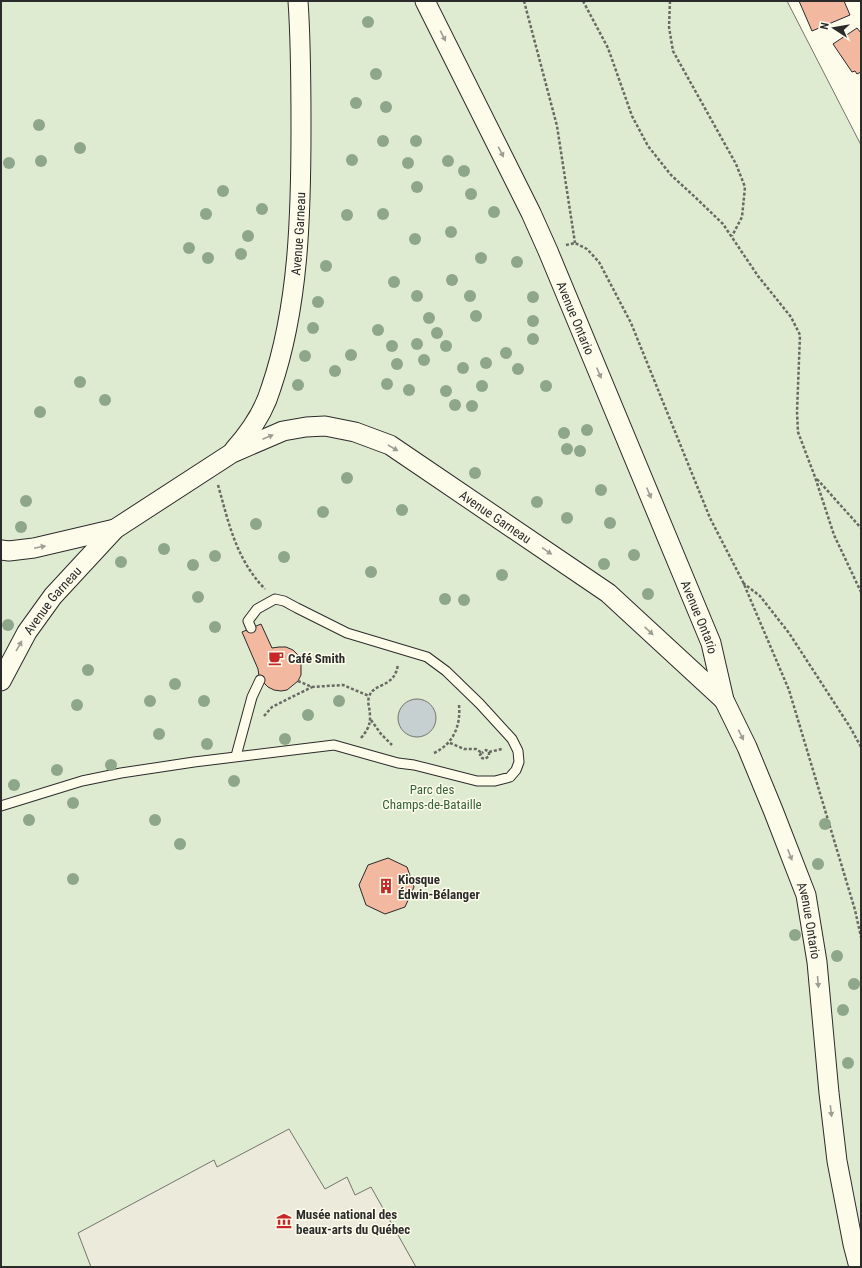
<svg xmlns="http://www.w3.org/2000/svg" width="862" height="1268" font-family="'Roboto Condensed',sans-serif">
<style>
.green{fill:#deebd1;stroke:#74746e}
.parking{fill:#eceadb;stroke:#74746e}
.water{fill:#c7d0d0;stroke:#74746e}
.building{fill:#f2b8a0;stroke:#2b2b2b}
.lines{fill:none;stroke-linecap:round;stroke-linejoin:round}
.lane-casing{stroke:#2b2b2b;stroke-width:11}
.street-casing{stroke:#2b2b2b;stroke-width:21}
.path{stroke:#6a6964;stroke-width:2.5;stroke-dasharray:3 2;stroke-linecap:butt}
.lane{stroke:#fdfbea;stroke-width:9}
.street{stroke:#fdfbea;stroke-width:19}
.tree{fill:#8ea78a}
.oneway{fill:#9e9d94}
.labels{text-anchor:middle;stroke-width:3;stroke-linejoin:round;paint-order:stroke}
.street-label{font-size:13px;fill:#2b2b2b;stroke:#fdfbea}
.poi-label{font-size:13px;font-weight:bold;fill:#2b2b2b;stroke:#fdfbea;text-anchor:start}
.park-label{font-size:13px;fill:#34623c;stroke:#fdfbea}
</style>
<rect width="100%" height="100%" fill="#fdfbea"/>
<polygon class="green" points="1,1 787,1 861,145 861,1267 1,1267"/>
<polygon class="parking" points="289,1129 325,1189 347,1177 355,1195 371,1187 416,1267 91,1267 78,1233 214,1160 217,1167"/>
<circle class="water" cx="417" cy="718" r="19"/>
<g class="building">
<polygon points="799,1 844,1 850,15 812,31"/>
<polygon points="857,28 861,33 861,72 857,74 855,71 852,72 833,44"/>
<polygon points="261,624 272,648 279,647 286,647 293,650 298,655 301,661 301,675 298,681 287,690 281,691 274,690 268,687 263,682 259,676 258,669 242,632"/>
<polygon points="388,858 407,867 414,887 405,907 385,914 366,905 359,885 368,865"/>
</g>
<g class="lines">
<defs>
<g id="lane">
<polyline points="236,756 252,697 260,680"/>
<polyline points="1,806 82,781 121,773 194,762 334,745 398,763 414,765 477,781 495,781 510,777 516,770 519,762 518,751 512,739 480,704 446,671 427,657 347,633 297,608 284,601 275,599 257,609 248,621 251,628"/>
</g>
<g id="street">
<path id="s1" d="M425,1L531,213L548,251L711,643L724,700L747,747L773,810L806,895L817,962L829,1093L837,1161L853,1244L859,1267"/>
<path id="s2" d="M234,450C251,431 264,412 271,388C299,306 301,214 301,128C301,85 301,43 298,1"/>
<polyline points="1,550 9,551 34,548 115,529"/>
<path id="s3" d="M1,681L27,632L53,596L115,529L232,453L283,431L306,427L325,426L355,432L390,445L608,593L724,700"/>
</g>
</defs>
<use href="#lane" class="lane-casing"/>
<use href="#street" class="street-casing"/>
<g class="path">
<polyline points="524,1 557,126 575,243"/>
<polyline points="583,1 608,48 632,116 648,146 671,175 696,198 723,224 758,276 791,317 800,335 797,412 798,432 815,477 834,535 861,592"/>
<polyline points="670,1 669,27 673,51 736,164 745,187 742,217 732,236"/>
<polyline points="566,245 575,243 587,249 599,262 631,323 710,518 743,582 789,690 855,910 861,937"/>
<polyline points="817,479 861,528"/>
<path d="M218,485C229,524 236,559 265,589"/>
<polyline points="743,583 760,596 789,633 850,727 861,747"/>
<polyline points="298,681 312,687 343,685 369,696"/>
<polyline points="264,716 272,707 312,687"/>
<polyline points="371,720 381,734 392,745"/>
<path d="M361,738C371,726 371,721 369,706C368,704 368,700 369,697C373,682 395,689 398,664"/>
<polyline points="450,743 464,749 476,749 482,753 480,755 482,758 485,759 489,756 489,752 486,750 482,753"/>
<polyline points="489,752 502,749"/>
<path d="M434,753C453,744 461,726 459,705"/>
</g>
<use href="#lane" class="lane"/>
<use href="#street" class="street"/>
</g>
<g class="tree">
<circle cx="368" cy="22" r="6"/>
<circle cx="376" cy="74" r="6"/>
<circle cx="356" cy="103" r="6"/>
<circle cx="386" cy="107" r="6"/>
<circle cx="39" cy="125" r="6"/>
<circle cx="383" cy="141" r="6"/>
<circle cx="416" cy="141" r="6"/>
<circle cx="80" cy="148" r="6"/>
<circle cx="352" cy="160" r="6"/>
<circle cx="41" cy="161" r="6"/>
<circle cx="448" cy="161" r="6"/>
<circle cx="9" cy="163" r="6"/>
<circle cx="408" cy="163" r="6"/>
<circle cx="464" cy="171" r="6"/>
<circle cx="417" cy="187" r="6"/>
<circle cx="223" cy="191" r="6"/>
<circle cx="471" cy="194" r="6"/>
<circle cx="262" cy="209" r="6"/>
<circle cx="494" cy="212" r="6"/>
<circle cx="206" cy="214" r="6"/>
<circle cx="383" cy="214" r="6"/>
<circle cx="347" cy="215" r="6"/>
<circle cx="451" cy="232" r="6"/>
<circle cx="248" cy="236" r="6"/>
<circle cx="415" cy="239" r="6"/>
<circle cx="189" cy="248" r="6"/>
<circle cx="241" cy="254" r="6"/>
<circle cx="208" cy="258" r="6"/>
<circle cx="481" cy="258" r="6"/>
<circle cx="517" cy="262" r="6"/>
<circle cx="326" cy="266" r="6"/>
<circle cx="452" cy="280" r="6"/>
<circle cx="394" cy="282" r="6"/>
<circle cx="417" cy="296" r="6"/>
<circle cx="470" cy="296" r="6"/>
<circle cx="533" cy="297" r="6"/>
<circle cx="318" cy="302" r="6"/>
<circle cx="476" cy="316" r="6"/>
<circle cx="429" cy="318" r="6"/>
<circle cx="533" cy="321" r="6"/>
<circle cx="313" cy="328" r="6"/>
<circle cx="378" cy="330" r="6"/>
<circle cx="437" cy="333" r="6"/>
<circle cx="533" cy="339" r="6"/>
<circle cx="417" cy="344" r="6"/>
<circle cx="392" cy="346" r="6"/>
<circle cx="446" cy="346" r="6"/>
<circle cx="506" cy="353" r="6"/>
<circle cx="351" cy="355" r="6"/>
<circle cx="305" cy="356" r="6"/>
<circle cx="424" cy="360" r="6"/>
<circle cx="486" cy="363" r="6"/>
<circle cx="397" cy="364" r="6"/>
<circle cx="463" cy="368" r="6"/>
<circle cx="518" cy="369" r="6"/>
<circle cx="335" cy="371" r="6"/>
<circle cx="80" cy="382" r="6"/>
<circle cx="387" cy="384" r="6"/>
<circle cx="298" cy="385" r="6"/>
<circle cx="482" cy="386" r="6"/>
<circle cx="546" cy="386" r="6"/>
<circle cx="409" cy="390" r="6"/>
<circle cx="446" cy="391" r="6"/>
<circle cx="105" cy="400" r="6"/>
<circle cx="455" cy="405" r="6"/>
<circle cx="472" cy="406" r="6"/>
<circle cx="40" cy="412" r="6"/>
<circle cx="587" cy="430" r="6"/>
<circle cx="564" cy="433" r="6"/>
<circle cx="567" cy="449" r="6"/>
<circle cx="580" cy="451" r="6"/>
<circle cx="475" cy="473" r="6"/>
<circle cx="347" cy="478" r="6"/>
<circle cx="601" cy="490" r="6"/>
<circle cx="26" cy="501" r="6"/>
<circle cx="537" cy="502" r="6"/>
<circle cx="402" cy="510" r="6"/>
<circle cx="323" cy="512" r="6"/>
<circle cx="567" cy="518" r="6"/>
<circle cx="610" cy="523" r="6"/>
<circle cx="256" cy="524" r="6"/>
<circle cx="21" cy="527" r="6"/>
<circle cx="164" cy="549" r="6"/>
<circle cx="634" cy="555" r="6"/>
<circle cx="215" cy="556" r="6"/>
<circle cx="284" cy="557" r="6"/>
<circle cx="121" cy="562" r="6"/>
<circle cx="604" cy="564" r="6"/>
<circle cx="193" cy="565" r="6"/>
<circle cx="371" cy="572" r="6"/>
<circle cx="502" cy="575" r="6"/>
<circle cx="648" cy="594" r="6"/>
<circle cx="198" cy="597" r="6"/>
<circle cx="445" cy="599" r="6"/>
<circle cx="464" cy="600" r="6"/>
<circle cx="8" cy="625" r="6"/>
<circle cx="215" cy="627" r="6"/>
<circle cx="88" cy="670" r="6"/>
<circle cx="175" cy="684" r="6"/>
<circle cx="150" cy="701" r="6"/>
<circle cx="204" cy="701" r="6"/>
<circle cx="339" cy="701" r="6"/>
<circle cx="77" cy="705" r="6"/>
<circle cx="308" cy="715" r="6"/>
<circle cx="159" cy="734" r="6"/>
<circle cx="285" cy="739" r="6"/>
<circle cx="207" cy="744" r="6"/>
<circle cx="111" cy="765" r="6"/>
<circle cx="57" cy="770" r="6"/>
<circle cx="234" cy="781" r="6"/>
<circle cx="14" cy="785" r="6"/>
<circle cx="73" cy="803" r="6"/>
<circle cx="29" cy="820" r="6"/>
<circle cx="155" cy="820" r="6"/>
<circle cx="825" cy="824" r="6"/>
<circle cx="180" cy="844" r="6"/>
<circle cx="818" cy="864" r="6"/>
<circle cx="73" cy="879" r="6"/>
<circle cx="795" cy="935" r="6"/>
<circle cx="837" cy="956" r="6"/>
<circle cx="854" cy="984" r="6"/>
<circle cx="843" cy="1010" r="6"/>
<circle cx="848" cy="1063" r="6"/>
</g>
<defs><path id="oneway-solid" d="M-6-.8H1V-3.2L6.5 0L1 3.2V.8H-6Z"/></defs>
<g class="oneway">
<use href="#oneway-solid" transform="translate(443 36) rotate(63)"/>
<use href="#oneway-solid" transform="translate(501 152) rotate(63)"/>
<use href="#oneway-solid" transform="translate(599 373) rotate(67)"/>
<use href="#oneway-solid" transform="translate(268 437) rotate(-23)"/>
<use href="#oneway-solid" transform="translate(393 448) rotate(31)"/>
<use href="#oneway-solid" transform="translate(649 493) rotate(67)"/>
<use href="#oneway-solid" transform="translate(40 547) rotate(-12)"/>
<use href="#oneway-solid" transform="translate(547 551) rotate(34)"/>
<use href="#oneway-solid" transform="translate(649 631) rotate(43)"/>
<use href="#oneway-solid" transform="translate(19 646) rotate(-60)"/>
<use href="#oneway-solid" transform="translate(741 735) rotate(64)"/>
<use href="#oneway-solid" transform="translate(790 855) rotate(69)"/>
<use href="#oneway-solid" transform="translate(818 982) rotate(85)"/>
<use href="#oneway-solid" transform="translate(831 1111) rotate(83)"/>
</g>
<defs>
<symbol id="cafe-bare" viewBox="-9 -9 18 18"><path d="M-5.5-4.5H6V0H3Q3 3.5 0 3.5H-2.5Q-5.5 3.5-5.5 0ZM3-3.2v2h1.7v-2ZM-6 4.5H4V6H-6Z" fill="#c62828" stroke="#fdfbea" stroke-width="2.5" paint-order="stroke"/></symbol>
<symbol id="building-bare" viewBox="-9 -9 18 18"><path d="M-4-6H4V6H1V3H-1V6H-4ZM-2.5-4.3h1.7v1.8h-1.7ZM.8-4.3h1.7v1.8H.8ZM-2.5-1h1.7V.8h-1.7ZM.8-1h1.7V.8H.8Z" fill="#c62828" stroke="#fdfbea" stroke-width="2.5" paint-order="stroke"/></symbol>
<symbol id="museum-bare" viewBox="-9 -9 18 18"><path d="M0-6L6-3V-2H-6V-3ZM-5-1h2V3h-2ZM-1-1h2V3h-2ZM3-1h2V3H3ZM-6 4H6V6H-6Z" fill="#c62828" stroke="#fdfbea" stroke-width="2.5" paint-order="stroke"/></symbol>
</defs>
<g fill-rule="evenodd">
<use href="#cafe-bare" x="265" y="647" width="22" height="22"/>
<use href="#building-bare" x="375" y="875" width="22" height="22"/>
<use href="#museum-bare" x="273" y="1210" width="22" height="22"/>
</g>
<g class="labels">
<g class="street-label">
<text dy="5" stroke="none"><textPath href="#s2" startOffset="230">Avenue Garneau</textPath></text>
<text dy="5" stroke="none"><textPath href="#s1" startOffset="351">Avenue Ontario</textPath></text>
<text dy="5" stroke="none"><textPath href="#s3" startOffset="624">Avenue Garneau</textPath></text>
<text dy="5" stroke="none"><textPath href="#s3" startOffset="96">Avenue Garneau</textPath></text>
<text dy="5" stroke="none"><textPath href="#s1" startOffset="675">Avenue Ontario</textPath></text>
<text dy="5" stroke="none"><textPath href="#s1" startOffset="999">Avenue Ontario</textPath></text>
</g>
<g class="poi-label">
<text x="288" y="663">Café Smith</text>
<text x="398" y="884">Kiosque<tspan x="398" dy="15">Édwin-Bélanger</tspan></text>
<text x="296" y="1219">Musée national des<tspan x="296" dy="15">beaux-arts du Québec</tspan></text>
</g>
<g class="park-label">
<text x="432" y="794">Parc des<tspan x="432" dy="15">Champs-de-Bataille</tspan></text>
</g>
</g>
<rect width="862" height="1268" fill="none" stroke="#2b2b2b" stroke-width="4"/>
<g transform="translate(834 28) rotate(282)" stroke="#fdfbea" stroke-width="3" paint-order="stroke">
<path d="M0-3L7 15L0 10L-7 15Z" fill="#2b2b2b"/>
<text y="-6" font-size="11" font-weight="bold" text-anchor="middle" fill="#2b2b2b">N</text>
</g>
</svg>
